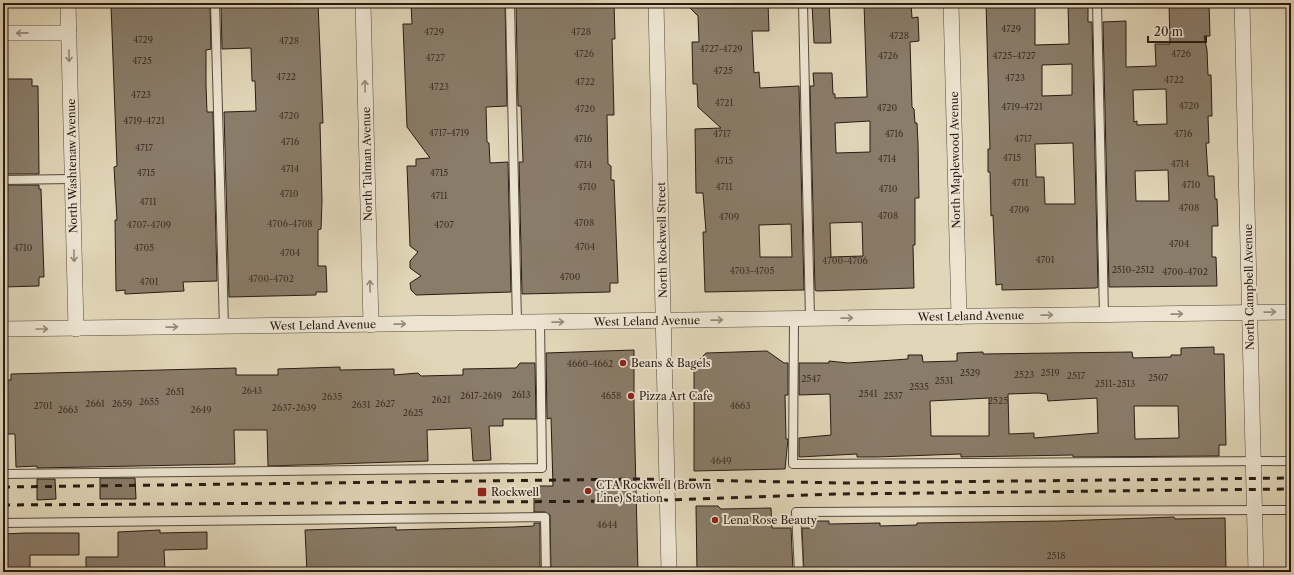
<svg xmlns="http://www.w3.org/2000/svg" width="1294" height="575" font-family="'Libre Caslon Text',serif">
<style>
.building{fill:#897c69;stroke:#291b14;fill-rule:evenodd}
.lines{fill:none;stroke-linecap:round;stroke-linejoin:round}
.lane-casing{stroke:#574a3d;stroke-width:10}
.street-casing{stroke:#574a3d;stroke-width:16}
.lane{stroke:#ece4d1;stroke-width:8}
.street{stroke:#ece4d1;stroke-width:15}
.rail{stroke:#291b14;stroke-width:3;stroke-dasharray:7 7;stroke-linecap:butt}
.oneway{stroke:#948a7c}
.poi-dot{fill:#8f2418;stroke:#ece4d1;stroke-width:1.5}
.labels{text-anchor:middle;stroke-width:4;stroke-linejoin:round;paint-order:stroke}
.number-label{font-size:9px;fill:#413329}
.street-label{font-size:11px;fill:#291b14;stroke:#ece4d1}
.poi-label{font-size:11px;fill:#291b14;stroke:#ece4d1;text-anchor:start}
</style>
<rect width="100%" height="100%" fill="#e1d6b8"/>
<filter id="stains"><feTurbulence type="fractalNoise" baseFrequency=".005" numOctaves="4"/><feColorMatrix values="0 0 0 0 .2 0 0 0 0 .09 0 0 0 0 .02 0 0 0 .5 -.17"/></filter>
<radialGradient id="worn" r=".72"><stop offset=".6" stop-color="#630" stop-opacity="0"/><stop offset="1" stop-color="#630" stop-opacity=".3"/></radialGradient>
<g class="building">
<polygon points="118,3 210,4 211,49 206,50 206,85 207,112 213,112 217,281 183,282 184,291 125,294 125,290 116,291 115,220 117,220 114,167 117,166 111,5 118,5"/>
<polygon points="318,3 323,123 320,123 322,201 321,229 318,230 318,266 326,266 327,292 316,292 316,295 229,297 224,112 256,111 255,81 252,81 251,48 222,49 221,4"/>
<polygon points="411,3 505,3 507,106 486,107 487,142 489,143 490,163 508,162 511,292 416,295 411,290 410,283 421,276 410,268 410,261 418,252 410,246 407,166 416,166 416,159 430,158 407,127 403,24 412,24"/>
<polygon points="516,3 614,3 615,39 612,39 614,115 607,115 608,164 611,166 611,180 614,180 618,283 610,283 610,292 522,294 519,162 523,162 521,106 518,106"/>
<path d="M685,3H768L769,31H752L754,73L759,72L760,88L799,86L804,290L705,292L703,232H706L703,193H696L695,129L721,128L698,107L697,84H693L692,42H699L698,16ZM791,224L792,257H760L759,225Z"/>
<polygon points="812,3 829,3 831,43 814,43"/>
<path d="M864,3H911L912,18L918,17L919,41L910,42L912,107L914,109L915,123H917L918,143L919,198H915V245H913L914,288L817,291L815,290L810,86H814L813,73H832L833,94H835V98L867,97ZM870,121V152L836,153L835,123ZM862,222L863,256L831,257L830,223Z"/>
<path d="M986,3H1035V45L1069,44L1068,3H1088V22H1092L1098,287L1096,288L1002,290V284L996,285L993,215L991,216L990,172H988V149H990ZM1072,64V95L1042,96V65ZM1073,143L1075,204H1045L1044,177H1036L1035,144Z"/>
<path d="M1169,3H1209L1210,36H1204L1207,50L1208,75H1211L1212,116H1208L1209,143H1206L1208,176H1214L1215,199H1217L1218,226H1212V257H1216L1217,286L1109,287L1103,22L1126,21V67L1156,66L1155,44H1170ZM1166,89L1167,124L1137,125V121L1134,122L1133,90ZM1168,170L1169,201H1136L1135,171Z"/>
<polygon points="3,79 32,79 32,86 38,86 39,174 3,174"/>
<polygon points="3,185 39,185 39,189 41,189 44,277 39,277 39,286 3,287"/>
<path d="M1214,347V354H1224L1226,445H1219V456L1073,457V455L961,457V454L876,457H857V454L799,457V438L831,435L830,394L799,395V363H829V361L848,363L894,360L908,359V355H922L923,362L957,361V353L983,352V354L1132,352L1133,358L1171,357V355H1181V348ZM1038,393L1047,394L1048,401L1097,398L1098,433L1034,438V433L1009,434L1008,394ZM989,398V436H931L930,401ZM1134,406H1178L1179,438L1135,439Z"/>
<polygon points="634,350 634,406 638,572 551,572 550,515 545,512 534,512 534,486 553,486 551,418 547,419 546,353"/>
<polygon points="767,351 784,363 788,363 788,395 785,395 786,439 788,439 785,469 694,471 694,365 706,353"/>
<polygon points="520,363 535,363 536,419 503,419 503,426 489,426 491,460 473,461 471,428 427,430 428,461 268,466 267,430 234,430 235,464 37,468 37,466 16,467 15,434 5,434 4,380 11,380 11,374 236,368 236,375 278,375 278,369 340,367 340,370 394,369 394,375 418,373 421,376 463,375 463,369 516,368"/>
<polygon points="100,478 135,478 136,499 100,499"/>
<polygon points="37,479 55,479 56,499 37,500"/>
<polygon points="696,506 718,506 721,509 771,508 772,528 791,528 793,572 697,572"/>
<polygon points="1174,517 1175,519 1225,518 1226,572 804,572 802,528 810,528 809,521 829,521 829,524 880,523 880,526 917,525 917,523 1060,521"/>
<polygon points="534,523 540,523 540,572 307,572 305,530 396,527 396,530 513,527 534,526"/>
<polygon points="160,530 160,533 207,532 207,549 164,550 165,572 86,572 86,557 118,557 118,532"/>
<polygon points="26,533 79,533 79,555 30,555 30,572 3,572 3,534"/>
</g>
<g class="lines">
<defs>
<g id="lane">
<polyline points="215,3 224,327"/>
<polyline points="510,3 517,323"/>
<polyline points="803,3 810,319"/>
<polyline points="1097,3 1104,315"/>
<polyline points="3,180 72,179"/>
<polyline points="794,319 793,464 1291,461"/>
<polyline points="3,474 542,468 540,322"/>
<polyline points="3,523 545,517 546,572"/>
<polyline points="799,572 796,512 1291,510"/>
</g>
<g id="street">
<polyline points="68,3 76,329"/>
<polyline points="363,3 371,325"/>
<polyline points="656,3 669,572"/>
<polyline points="951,3 959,317"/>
<polyline points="1242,3 1256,572"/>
<polyline points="3,33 69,33"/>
<polyline points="3,329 1291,312"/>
</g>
</defs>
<use href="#lane" class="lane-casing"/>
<use href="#street" class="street-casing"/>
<use href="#lane" class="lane"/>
<use href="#street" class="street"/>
<g class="rail">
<polyline points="3,487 640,479 842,483 1291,478"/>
<polyline points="3,505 640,501 837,494 1291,489"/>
</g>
</g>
<defs><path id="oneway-shaft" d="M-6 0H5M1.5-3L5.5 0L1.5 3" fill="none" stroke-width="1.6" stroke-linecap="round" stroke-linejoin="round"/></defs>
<g class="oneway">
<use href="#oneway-shaft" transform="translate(22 33) rotate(179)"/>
<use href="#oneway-shaft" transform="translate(69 56) rotate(89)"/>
<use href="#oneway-shaft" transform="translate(365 86) rotate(-91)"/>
<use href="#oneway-shaft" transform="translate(74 256) rotate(89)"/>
<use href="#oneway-shaft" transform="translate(370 286) rotate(-91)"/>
<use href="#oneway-shaft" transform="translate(1270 312) rotate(-1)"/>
<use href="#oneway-shaft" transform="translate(1177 314) rotate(-1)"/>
<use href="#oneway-shaft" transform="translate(1047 315) rotate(-1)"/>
<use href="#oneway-shaft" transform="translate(847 318) rotate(-1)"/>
<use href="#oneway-shaft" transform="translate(717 320) rotate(-1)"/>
<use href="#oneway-shaft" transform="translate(558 322) rotate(-1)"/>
<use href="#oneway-shaft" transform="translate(400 324) rotate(-1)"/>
<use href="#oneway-shaft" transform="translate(172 327) rotate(-1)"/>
<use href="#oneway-shaft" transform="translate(42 329)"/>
</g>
<g class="poi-dot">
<circle cx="623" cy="363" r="4"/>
<circle cx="631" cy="396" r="4"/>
<circle cx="588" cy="491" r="4"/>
<rect x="477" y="487" width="10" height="10" rx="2"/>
<circle cx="715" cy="520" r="4"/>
</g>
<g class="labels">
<g class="number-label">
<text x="1011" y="32">4729</text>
<text x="434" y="35">4729</text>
<text x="581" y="35">4728</text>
<text x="899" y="39">4728</text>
<text x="143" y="43">4729</text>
<text x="289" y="44">4728</text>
<text x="721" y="52">4727-4729</text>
<text x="584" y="57">4726</text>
<text x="1181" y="57">4726</text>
<text x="888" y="59">4726</text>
<text x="1014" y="59">4725-4727</text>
<text x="435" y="61">4727</text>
<text x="142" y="64">4725</text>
<text x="723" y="74">4725</text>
<text x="286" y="80">4722</text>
<text x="1015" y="81">4723</text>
<text x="1174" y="83">4722</text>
<text x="585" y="85">4722</text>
<text x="439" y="90">4723</text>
<text x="141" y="98">4723</text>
<text x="724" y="106">4721</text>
<text x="1189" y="109">4720</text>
<text x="1022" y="110">4719-4721</text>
<text x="887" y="111">4720</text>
<text x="585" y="112">4720</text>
<text x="289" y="119">4720</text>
<text x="144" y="124">4719-4721</text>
<text x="449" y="136">4717-4719</text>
<text x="722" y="137">4717</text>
<text x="894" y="137">4716</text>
<text x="1183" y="137">4716</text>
<text x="583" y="142">4716</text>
<text x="1023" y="142">4717</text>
<text x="290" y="145">4716</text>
<text x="144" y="151">4717</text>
<text x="1012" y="161">4715</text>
<text x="887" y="162">4714</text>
<text x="724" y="164">4715</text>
<text x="1180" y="167">4714</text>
<text x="583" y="168">4714</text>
<text x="290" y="172">4714</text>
<text x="146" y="176">4715</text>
<text x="439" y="176">4715</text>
<text x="1020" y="186">4711</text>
<text x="1191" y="188">4710</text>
<text x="587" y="190">4710</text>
<text x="724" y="190">4711</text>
<text x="888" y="192">4710</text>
<text x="289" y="197">4710</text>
<text x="439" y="199">4711</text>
<text x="148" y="205">4711</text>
<text x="1189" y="211">4708</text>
<text x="1019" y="213">4709</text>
<text x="888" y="219">4708</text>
<text x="729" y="220">4709</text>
<text x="584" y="226">4708</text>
<text x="290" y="227">4706-4708</text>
<text x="149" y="228">4707-4709</text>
<text x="444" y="228">4707</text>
<text x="1179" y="247">4704</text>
<text x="585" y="250">4704</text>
<text x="23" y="251">4710</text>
<text x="144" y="251">4705</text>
<text x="290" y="256">4704</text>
<text x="1045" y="263">4701</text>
<text x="845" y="264">4700-4706</text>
<text x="1133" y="273">2510-2512</text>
<text x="752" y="274">4703-4705</text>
<text x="1185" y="275">4700-4702</text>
<text x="570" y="280">4700</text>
<text x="271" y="282">4700-4702</text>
<text x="149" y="285">4701</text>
<text x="590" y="367">4660-4662</text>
<text x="970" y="376">2529</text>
<text x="1050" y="376">2519</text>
<text x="1024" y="378">2523</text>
<text x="1076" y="379">2517</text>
<text x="1158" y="381">2507</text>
<text x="811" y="382">2547</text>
<text x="944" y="384">2531</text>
<text x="1115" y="387">2511-2513</text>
<text x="919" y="390">2535</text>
<text x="252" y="394">2643</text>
<text x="175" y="395">2651</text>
<text x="868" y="397">2541</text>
<text x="521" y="398">2613</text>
<text x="481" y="399">2617-2619</text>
<text x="611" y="399">4658</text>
<text x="893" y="399">2537</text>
<text x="332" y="400">2635</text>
<text x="441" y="403">2621</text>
<text x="998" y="404">2525</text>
<text x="149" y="405">2655</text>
<text x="95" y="407">2661</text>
<text x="122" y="407">2659</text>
<text x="385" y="407">2627</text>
<text x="361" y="408">2631</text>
<text x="43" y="409">2701</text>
<text x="740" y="409">4663</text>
<text x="294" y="411">2637-2639</text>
<text x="68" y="413">2663</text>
<text x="201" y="413">2649</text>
<text x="413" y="416">2625</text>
<text x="721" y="464">4649</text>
<text x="607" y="528">4644</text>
<text x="1056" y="559">2518</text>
</g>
<g class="street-label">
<text transform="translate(955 160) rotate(-91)" y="4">North Maplewood Avenue</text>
<text transform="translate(367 164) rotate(-91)" y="4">North Talman Avenue</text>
<text transform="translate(72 166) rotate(-91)" y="4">North Washtenaw Avenue</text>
<text transform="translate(662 240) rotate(-91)" y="4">North Rockwell Street</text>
<text transform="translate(1249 287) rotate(-91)" y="4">North Campbell Avenue</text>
<text transform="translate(971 316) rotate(-1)" y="4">West Leland Avenue</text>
<text transform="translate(647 321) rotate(-1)" y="4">West Leland Avenue</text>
<text transform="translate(323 325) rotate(-1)" y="4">West Leland Avenue</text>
</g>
<g class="poi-label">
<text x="631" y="367">Beans &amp; Bagels</text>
<text x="639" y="400">Pizza Art Cafe</text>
<text x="596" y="489">CTA Rockwell (Brown<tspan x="596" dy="13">Line) Station</tspan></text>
<text x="491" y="496">Rockwell</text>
<text x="723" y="524">Lena Rose Beauty</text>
</g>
</g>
<rect width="1294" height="575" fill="none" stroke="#e1d6b8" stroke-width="16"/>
<rect x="4" y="4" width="1286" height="567" fill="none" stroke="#291b14" stroke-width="2"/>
<rect x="8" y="8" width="1278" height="559" fill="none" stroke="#291b14"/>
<path d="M1148 36v6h58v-6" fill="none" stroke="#291b14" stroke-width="2"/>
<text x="1154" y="36" font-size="12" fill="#291b14" stroke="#ece4d1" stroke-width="3" paint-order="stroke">20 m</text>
<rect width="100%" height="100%" filter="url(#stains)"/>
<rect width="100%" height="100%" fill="url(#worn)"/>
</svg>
